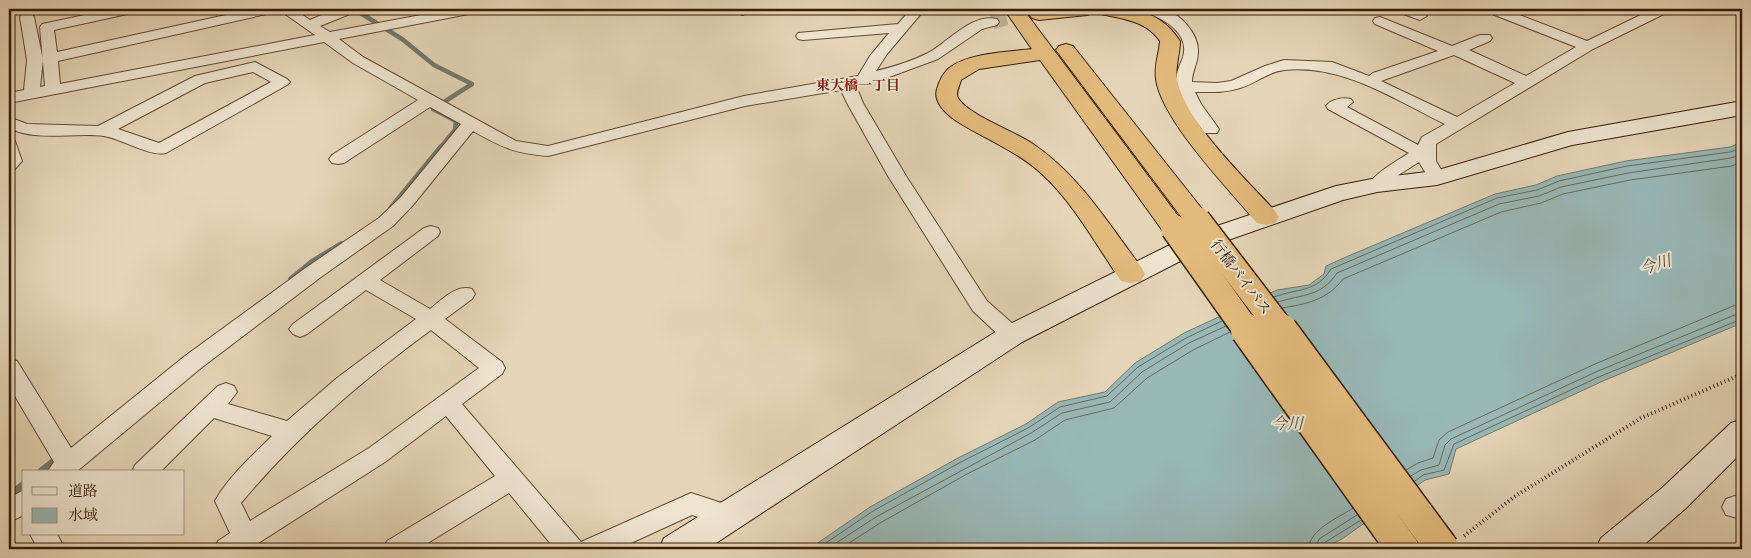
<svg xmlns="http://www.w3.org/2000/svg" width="1751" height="558" font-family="'IM FELL Great Primer','Noto Serif JP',serif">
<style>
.water{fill:#98b7b5;stroke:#72796f}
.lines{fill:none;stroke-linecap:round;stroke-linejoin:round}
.shore{stroke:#68695e;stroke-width:1}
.stream-far2{stroke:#72796f;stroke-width:4.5}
.stream-far1{stroke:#72796f;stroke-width:5.5}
.stream{stroke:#72796f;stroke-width:7}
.street-tunnel{stroke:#c2b094;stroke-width:15;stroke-dasharray:15 8;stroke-linecap:butt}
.street-casing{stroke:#634a33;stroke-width:2}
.secondary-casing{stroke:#381b07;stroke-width:2}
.highway-casing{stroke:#381b07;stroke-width:2}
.path{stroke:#381b07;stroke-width:4;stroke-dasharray:1 3;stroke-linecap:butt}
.street{fill:#eee4d0;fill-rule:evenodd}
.secondary{fill:#eee4d0;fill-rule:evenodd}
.highway{fill:#e2ba7c;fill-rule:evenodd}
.highway-bridge-far1-casing{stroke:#381b07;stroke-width:29;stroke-linecap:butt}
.highway-bridge-casing{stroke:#381b07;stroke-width:35;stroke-linecap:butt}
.highway-bridge-far1{stroke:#e2ba7c;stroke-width:26}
.highway-bridge{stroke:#e2ba7c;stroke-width:32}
.labels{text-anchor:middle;stroke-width:4;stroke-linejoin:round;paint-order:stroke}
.far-neighbourhood-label{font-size:14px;font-weight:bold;fill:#7a1f14;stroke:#eee4d0}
.street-label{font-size:15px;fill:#381b07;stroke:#eee4d0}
.water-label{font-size:16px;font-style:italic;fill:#554a3b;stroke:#eee4d0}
</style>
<rect width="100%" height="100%" fill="#e5d5b7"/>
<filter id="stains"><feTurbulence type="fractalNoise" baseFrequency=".004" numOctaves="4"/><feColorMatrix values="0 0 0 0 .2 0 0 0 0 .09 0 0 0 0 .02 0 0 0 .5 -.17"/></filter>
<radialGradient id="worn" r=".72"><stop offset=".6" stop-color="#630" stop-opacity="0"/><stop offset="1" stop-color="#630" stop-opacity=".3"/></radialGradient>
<polygon class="water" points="1742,142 1742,323 1603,381 1456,449 1449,474 1425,480 1342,539 1322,549 809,549 870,507 958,458 1026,424 1058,402 1105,392 1135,363 1184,333 1277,290 1309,285 1324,274 1326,266 1346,257 1495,194 1536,185 1557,176 1626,161 1730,147"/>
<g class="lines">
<g class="shore">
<path d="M1274,297C1298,288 1316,293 1331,269L1497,198L1537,190L1559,181L1627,166L1730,152L1742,148"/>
<path d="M1278,302C1303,294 1321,297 1337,273L1499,204L1539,196L1561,187L1628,173L1731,158L1742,154"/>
<path d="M1282,308C1307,304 1327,300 1343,279L1501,212L1541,203L1563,194L1630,180L1732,166L1742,162"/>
<polyline points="1406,470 1418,463 1433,458 1439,440 1448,432 1595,364 1733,306 1742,305"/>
<polyline points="1411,476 1421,470 1439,465 1445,445 1451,439 1598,371 1742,312"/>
<polyline points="1415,481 1423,475 1444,470 1454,444 1601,376 1742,319"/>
<polyline points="817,549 873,511 961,462 1028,428 1060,407 1107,396 1138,367 1186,338 1222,321"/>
<polyline points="827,549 876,517 1031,433 1062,413 1110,402 1142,372 1189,343 1226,326"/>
<polyline points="840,549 880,523 967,474 1035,440 1065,420 1114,408 1147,378 1193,350 1230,332"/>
<path d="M1308,549C1311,528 1337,519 1353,508"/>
<polyline points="1315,549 1319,539 1357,515"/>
<polyline points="1321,549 1324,543 1361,520"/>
</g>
<polyline class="stream-far2" points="354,9 402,39 434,65 472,84 433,109 456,121 455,130 440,148"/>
<g class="stream-far1">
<polyline points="391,208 441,147"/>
<polyline points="291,279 313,261 341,244"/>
</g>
<g class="stream">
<polyline points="40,472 58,458"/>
<polyline points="9,495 24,484"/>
</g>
<polyline class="street-tunnel" points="992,22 1037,9"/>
<defs>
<g id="street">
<path d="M113,9H139L132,13L54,30L57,52L253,9H278L271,13L58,61L60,84L315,35L278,9H294L310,20L335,9H350L352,11L350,14L320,26L330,32L453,9H481L479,12L474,13L339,39L363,57L516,141L548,146L744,96L858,76L870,56L889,33L803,40L798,39L796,36L798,33L898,24L911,9H925L887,54L876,71C893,67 912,61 928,53C948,42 972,13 997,19L999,22L997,25L982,29L938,59L892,76L856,86L863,103L906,176L987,301L1020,330L1023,335L1020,340L1012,343L1004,340L973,311L888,176L847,103L841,90L745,106L548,156C514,153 503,148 473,131L413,205L393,226L321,277L201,368L76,472H47L54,462L9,386V359L17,361L71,448L185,356L307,267L379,218L401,197L461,124L430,107L344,163L338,164L332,163L329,159L332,155L418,100L353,63L324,42L9,103V93L24,90L27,60L20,17L22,14H32L34,17L43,60L40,87L45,86L40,27L42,24Z"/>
<polygon points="732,9 748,9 750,11 743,15 734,12"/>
<path d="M1143,9C1149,9 1157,8 1163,9C1180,13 1199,34 1198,52C1198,63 1192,71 1192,82L1217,83L1231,81L1265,66L1284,60L1332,62L1369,76L1373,73L1438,51L1375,24L1373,21L1375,18L1380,17L1452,46L1480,35H1490L1492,38L1490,41L1469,50L1526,76L1576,47L1487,12L1485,9H1504L1587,41L1653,9H1670L1668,12L1593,49L1436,144V161L1446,178L1443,182L1437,183L1431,182L1419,162L1400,174L1383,189L1377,190L1371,189L1368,185C1378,171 1395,162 1409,153L1328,109L1326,106C1331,99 1343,97 1351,99L1353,102L1347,107L1418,145L1422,137L1445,124C1395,100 1343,64 1285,70C1269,71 1255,84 1240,88C1225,93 1210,92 1195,92L1201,104L1219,129L1217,133H1205C1194,118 1179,102 1177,83C1175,73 1180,66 1183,57C1190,33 1164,19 1145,12ZM1454,55L1515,83L1457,117L1381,81Z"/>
<path d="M1396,9C1407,8 1419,7 1427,16L1420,20L1398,12Z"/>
<path d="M255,62L287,79L290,82L287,85L166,153C150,157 122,139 104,136C73,132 37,142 9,128V117L27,124L98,126L195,76ZM253,72L271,82L159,143L118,129L205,83Z"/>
<polygon points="9,140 15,141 22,161 15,169 9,170"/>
<path d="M431,226L438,228L440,232L438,236L380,280L430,309C442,300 456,284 472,289L475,294L472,299L445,319L502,362L505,368L502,374L462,404L581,542L691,493L737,508L741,516L737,524L728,527L692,515L618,549H555L509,493L418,549H383L387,541L495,476L446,416L385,462L249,549H214L218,541L230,533L215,501C227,478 254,454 272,436L214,418L160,472H132L135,465L218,386L226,383L234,386L237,392L228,404L287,421L337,378L416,319L366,290L307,334L300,337L293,334L289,329L293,324L424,228ZM431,330L479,368L369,448L250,521L241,503C298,435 360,382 431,330Z"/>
<polygon points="24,490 24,515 9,522 9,498"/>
<polygon points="1735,496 1742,497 1742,519 1726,515 1722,507 1726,499"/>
<polygon points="30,534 57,534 65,549 38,549"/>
</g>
<g id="secondary">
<polygon points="1742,101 1742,115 1572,145 1437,185 1377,192 1343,200 1208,247 1022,342 707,549 659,549 664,538 1002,328 1190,235 1336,186 1377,178 1435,171 1568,132"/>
<polygon points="1742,419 1742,452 1686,508 1639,549 1596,549 1601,538 1662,488 1731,423"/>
</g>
<g id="highway">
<path d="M1004,9H1023L1187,228L1183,234L1174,236L1165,234L1040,60L979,69L961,80C960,85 955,93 958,98C968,115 1016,132 1033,144C1079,175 1108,223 1141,267L1145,274L1141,281L1131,283L1121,281C1097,246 1073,202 1042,174C1016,150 984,139 955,120C945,113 933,101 937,89C939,82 942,75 948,69C966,53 1008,52 1032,49Z"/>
<path d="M1037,9H1133C1154,14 1168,23 1180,41C1180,54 1175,67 1177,79C1184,121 1247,180 1275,211L1279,217L1275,223L1266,225L1257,223C1230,190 1161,120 1156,79C1154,66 1159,54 1160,41C1145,19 1120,19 1097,13L1096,11L1087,15L1039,20L1032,18L1029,14L1032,10Z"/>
<polygon points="1066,44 1073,46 1206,214 1210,220 1206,226 1197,228 1188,226 1056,50 1059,46"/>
</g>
</defs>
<use href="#street" class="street-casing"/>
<use href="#secondary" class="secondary-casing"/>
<use href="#highway" class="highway-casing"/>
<polyline class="path" points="1464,536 1514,497 1641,418 1742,374"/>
<use href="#street" class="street"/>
<use href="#secondary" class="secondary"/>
<use href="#highway" class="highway"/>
<defs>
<g id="highway-bridge-far1">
<polyline points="1197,220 1282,331"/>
<polyline points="1174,228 1247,331"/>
</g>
<g id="highway-bridge">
<polyline points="1247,330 1403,549"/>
<polyline points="1281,330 1443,549"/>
</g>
</defs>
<use href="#highway-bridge-far1" class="highway-bridge-far1-casing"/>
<use href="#highway-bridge" class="highway-bridge-casing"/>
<use href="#highway-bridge-far1" class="highway-bridge-far1"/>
<use href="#highway-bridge" class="highway-bridge"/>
</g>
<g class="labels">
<g class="far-neighbourhood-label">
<text x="858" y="90">東大橋一丁目</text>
</g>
<g class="street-label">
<text transform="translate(1241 277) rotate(53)" y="5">行橋バイパス</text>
</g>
<g class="water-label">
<text transform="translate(1655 264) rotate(-17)" y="6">今川</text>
<text x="1287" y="429">今川</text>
</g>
</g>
<rect width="1751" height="558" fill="none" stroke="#e5d5b7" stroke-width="30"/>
<rect x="10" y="10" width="1731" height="538" fill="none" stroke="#381b07" stroke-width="2.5"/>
<rect x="15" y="15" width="1721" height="528" fill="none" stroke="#381b07"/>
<rect x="22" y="470" width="162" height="65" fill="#eee4d0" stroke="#a59480"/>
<rect x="32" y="487" width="25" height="8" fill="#eee4d0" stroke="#a59480"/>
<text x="68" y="496" font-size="15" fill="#381b07">道路</text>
<rect x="32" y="508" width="25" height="15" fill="#98b7b5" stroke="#a59480"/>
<text x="68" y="520" font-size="15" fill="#381b07">水域</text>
<rect width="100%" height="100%" filter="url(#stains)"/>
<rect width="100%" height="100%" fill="url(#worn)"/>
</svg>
